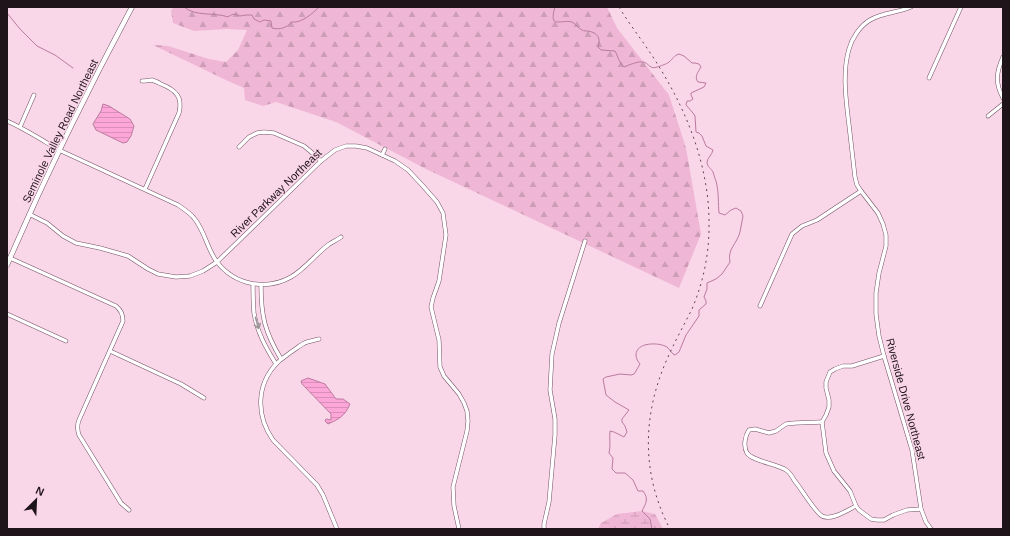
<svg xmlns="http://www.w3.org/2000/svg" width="1010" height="536" font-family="Arial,sans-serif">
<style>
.forest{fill:url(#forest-firs)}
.wetland{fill:url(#wetland-marsh)}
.water{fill:url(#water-rules);stroke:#bb7b9f}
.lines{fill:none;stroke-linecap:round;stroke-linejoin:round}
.stream{stroke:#bb7b9f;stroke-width:1}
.minor-casing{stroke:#6f5262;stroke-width:4.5}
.tertiary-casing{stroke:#6f5262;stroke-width:5.5}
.minor{stroke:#fff;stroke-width:3.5}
.tertiary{stroke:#fff;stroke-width:4.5}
.rail{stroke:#594751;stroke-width:1;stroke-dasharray:2 4;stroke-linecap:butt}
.oneway{stroke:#9b9598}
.labels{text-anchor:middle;stroke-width:3;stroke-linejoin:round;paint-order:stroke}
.street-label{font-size:11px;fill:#20141b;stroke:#fad6e9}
</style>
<defs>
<pattern id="forest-firs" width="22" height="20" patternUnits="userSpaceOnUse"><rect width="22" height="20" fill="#efb7d5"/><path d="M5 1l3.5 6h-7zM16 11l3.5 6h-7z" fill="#cd9cb6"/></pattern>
<pattern id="wetland-marsh" width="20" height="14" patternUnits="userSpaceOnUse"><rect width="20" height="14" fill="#efb7d5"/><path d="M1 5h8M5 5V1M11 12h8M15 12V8" fill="none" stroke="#cd9cb6"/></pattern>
<pattern id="water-rules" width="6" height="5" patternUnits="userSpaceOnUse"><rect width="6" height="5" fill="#fda7d8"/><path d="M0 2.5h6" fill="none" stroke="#d98fb9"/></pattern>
</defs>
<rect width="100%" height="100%" fill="#fad6e9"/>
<polygon class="forest" points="174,7 607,7 617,28 669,95 686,148 701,234 679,288 426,169 336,122 276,102 263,106 245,100 244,88 228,81 153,45 168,46 209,59 226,62 238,50 247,30 227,29 194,31 173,23 171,10"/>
<polygon class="wetland" points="642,511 655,514 663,529 598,529 601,523 617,514"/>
<g class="water">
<polygon points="103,104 109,106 130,119 134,126 131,136 127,142 123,143 96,130 93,124 101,111"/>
<path d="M308,378L325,384L336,399H343L350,404C345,416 339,419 328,424L325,421L326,419L331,420V414L302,384L301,381Z"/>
</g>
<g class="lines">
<g class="stream">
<path d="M184,7C195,17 215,12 228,17C233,13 235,14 240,16L246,15H252L254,19L260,22L264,20L271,21L272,28C280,30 286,28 292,22C302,23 312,14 319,7"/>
<path d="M555,7C548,30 561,19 572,22C576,24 578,28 582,30C584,31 586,31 588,31C598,33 601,38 598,47L601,50L615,51C618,56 619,63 624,67C629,65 638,61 643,62C649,63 650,70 657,67C660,66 667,64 669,62C673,59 673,56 679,54L684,56L692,63H695L699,64L701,67C698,72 694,77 698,82L706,83L704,87L691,93V95L693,99L690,101H687L686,105L693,113L695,116L696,132L699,133L702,136L706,146L713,150C712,155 708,157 707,162C707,167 711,168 713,172C714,175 715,179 716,181C719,192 718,203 719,213L725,215L731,210L736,208L741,211L743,216C742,221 741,227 740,232C737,244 727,249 730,262L722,274L716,279L707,283V289L704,297L706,301V304L699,310V316L686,335L679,352L675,355L673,354C671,352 669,349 667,347C659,342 636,342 636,355C636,358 638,362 640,364L636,371L634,374L631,375L620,374L606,377L603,379L606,395L615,402L629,410L622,419V422L625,426L627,432L624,437L614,432L610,431C609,439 611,445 609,453L613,458L612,469L616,473H625L633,480L638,491H643C649,499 646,503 642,511L650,519L652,529"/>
<polyline points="7,13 20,29 37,46 55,55 73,68"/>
</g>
<defs>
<g id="minor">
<path d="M911,7C898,13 883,12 870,20C860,26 852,38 849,49C842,73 846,100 849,125C851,143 853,160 855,177L857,185L861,191L878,213L883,224L886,235V246L879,273L876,293V314L879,336L884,356L912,450L921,509L926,522L931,529"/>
<path d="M1003,57C996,73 995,83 1003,98"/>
<polyline points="929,78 961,7"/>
<path d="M142,81C146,81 149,80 152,80C155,81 158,82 161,84C176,90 183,97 179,113L145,189"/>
<polyline points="988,116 1003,104"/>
<path d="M7,121C25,129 42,140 59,150L178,205C184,209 190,213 194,218C205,231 207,249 217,262C235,285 266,291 291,277C305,269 315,255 328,245C332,242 337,240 341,237"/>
<polyline points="20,127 34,95"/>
<polyline points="239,147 249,137 257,133 264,132 274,133 304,146 310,151 321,161"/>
<polyline points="382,155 385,149"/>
<polyline points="29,214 47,223 63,236 76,243 100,248 128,256 148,269 158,274 176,277 190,276 203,271 217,262 321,161 335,150 346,146 356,146 367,148 395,161 408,170 423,186 437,202 443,213 446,235 439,281 433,298 431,307 439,340 440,367 444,376 459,394 464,403 467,411 468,421 467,431 453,487 454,506 459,529"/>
<path d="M10,258L116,306C121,310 123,314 123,321L79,420C77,425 77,429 79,435L121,503L129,510"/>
<path d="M253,284C253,294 253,303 254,313C257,332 266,348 276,364"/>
<path d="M261,285C261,317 265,332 281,359"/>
<polyline points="760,306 792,234 802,226 817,220 861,191"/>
<polyline points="7,314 66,341"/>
<path d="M319,339C315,340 311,341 307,342C301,344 296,349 291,352C286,356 281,359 277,363C256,385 256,416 273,440L317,485L323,495L337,529"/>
<polyline points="110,351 181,384 204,398"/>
<polyline points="884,356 852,366 843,366 835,369 830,372 826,382 826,388 829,400 829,407 826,415 822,422 826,453 834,471 850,491 856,506 859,510 871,519 877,520 884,520 893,515 907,510 921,509"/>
<path d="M822,422L795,423L786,424L776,431L769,433L755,429L749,430C745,436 743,446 747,453C752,461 777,464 786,470C789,472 792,476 794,480C801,488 814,511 822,516C831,521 848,510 856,506"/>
<polyline points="544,529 544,524 549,502 555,435 555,419 550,390 552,354 559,323 585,241"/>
</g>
<path id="tertiary" d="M7,265C45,177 87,91 132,7"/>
</defs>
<use href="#minor" class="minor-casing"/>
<use href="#tertiary" class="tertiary-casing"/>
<use href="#minor" class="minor"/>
<use href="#tertiary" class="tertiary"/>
<path class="rail" d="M619,7C631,27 646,45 658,65C688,113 710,169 709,227C709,255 703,283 692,309C684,325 675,341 668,357C642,414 641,474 670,529"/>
</g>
<defs><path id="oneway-shaft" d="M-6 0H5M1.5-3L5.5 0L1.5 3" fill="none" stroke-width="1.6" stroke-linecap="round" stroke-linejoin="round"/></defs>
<use class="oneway" href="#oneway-shaft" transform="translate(257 323) rotate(75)"/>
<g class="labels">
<g class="street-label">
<text transform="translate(60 131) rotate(-64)" y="4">Seminole Valley Road Northeast</text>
<text transform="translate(276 193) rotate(-44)" y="4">River Parkway Northeast</text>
<text transform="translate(906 399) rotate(75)" y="4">Riverside Drive Northeast</text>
</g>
</g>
<rect width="1010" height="536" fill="none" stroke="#20141b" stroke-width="16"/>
<g transform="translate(36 500) rotate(24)" stroke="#fad6e9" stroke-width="3" paint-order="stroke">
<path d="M0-3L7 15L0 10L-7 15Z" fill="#20141b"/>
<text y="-6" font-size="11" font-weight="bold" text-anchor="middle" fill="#20141b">N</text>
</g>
</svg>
